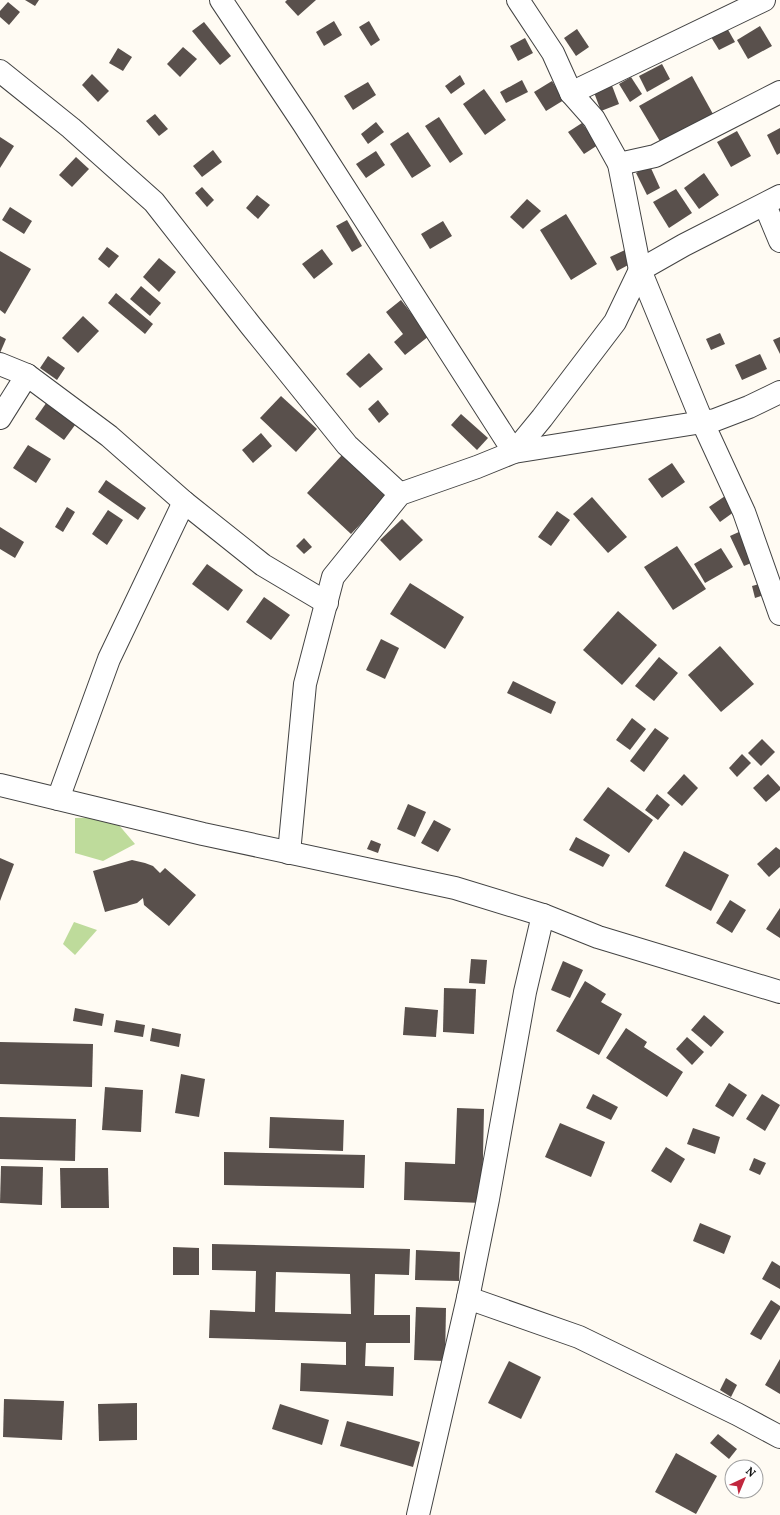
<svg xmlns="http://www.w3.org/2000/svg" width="780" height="1515" font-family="Lora,serif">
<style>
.forest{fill:#bedb9b}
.building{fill:#59504c;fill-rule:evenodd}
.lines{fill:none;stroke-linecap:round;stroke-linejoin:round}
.street-casing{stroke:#434343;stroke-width:24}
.street{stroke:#fff;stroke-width:22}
</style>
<rect width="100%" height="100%" fill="#fffbf3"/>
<g class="forest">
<polygon points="112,817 135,844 103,861 75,853 75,818"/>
<polygon points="74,922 97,930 75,955 63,944"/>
</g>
<g class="building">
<polygon points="25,0 39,0 35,6"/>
<polygon points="287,0 316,0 298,16 285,2"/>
<polygon points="8,2 20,12 9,25 0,17 0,11"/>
<polygon points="334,21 342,35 324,46 316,32"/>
<polygon points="369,21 380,40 371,46 359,27"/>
<polygon points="204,22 231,56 220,65 192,31"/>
<polygon points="760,26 772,46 748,59 737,40"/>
<polygon points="727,28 735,42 719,50 711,37"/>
<polygon points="577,29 589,47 576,56 564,38"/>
<polygon points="525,38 533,53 518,61 510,46"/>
<polygon points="183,47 197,59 180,77 167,64"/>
<polygon points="118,48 132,57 123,71 109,63"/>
<polygon points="662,64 670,79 647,92 639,76"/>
<polygon points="92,74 109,91 98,102 82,85"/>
<polygon points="460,75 465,84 451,94 445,86"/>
<polygon points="692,76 713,114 661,143 639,106"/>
<polygon points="631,77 642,94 630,102 619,84"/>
<polygon points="522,80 528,92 506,103 500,92"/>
<polygon points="552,81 564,100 546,111 534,92"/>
<polygon points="368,82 376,95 353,110 344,96"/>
<polygon points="611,83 619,104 601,111 593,90"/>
<polygon points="484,89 506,120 485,135 463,104"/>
<polygon points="155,114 168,129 159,136 146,121"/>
<polygon points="439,117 463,154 450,163 425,126"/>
<polygon points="376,122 384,132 368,144 361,134"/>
<polygon points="582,123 598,145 584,154 568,132"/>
<polygon points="780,128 780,153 777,155 767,135"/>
<polygon points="737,131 751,156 731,167 717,142"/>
<polygon points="408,132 431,166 412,178 390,144"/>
<polygon points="0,137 14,146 0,168"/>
<polygon points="213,150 222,162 202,177 193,166"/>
<polygon points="376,151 385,165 366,178 356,164"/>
<polygon points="76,157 89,169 72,187 59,175"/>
<polygon points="650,166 660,188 647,195 636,173"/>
<polygon points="704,173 719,195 699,209 684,188"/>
<polygon points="202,187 214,200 207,207 195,193"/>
<polygon points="676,189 692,213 669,228 653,202"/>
<polygon points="257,195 270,205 258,219 246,208"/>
<polygon points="527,199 541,211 523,229 510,217"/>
<polygon points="10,207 32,221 24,234 2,220"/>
<polygon points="566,214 597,264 571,280 540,230"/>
<polygon points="347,220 362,246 352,252 336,226"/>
<polygon points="443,221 452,236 430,249 421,234"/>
<polygon points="107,247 119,256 109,268 98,259"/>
<polygon points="322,249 333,264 314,279 302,264"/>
<polygon points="625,250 632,263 617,271 610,257"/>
<polygon points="0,251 31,269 5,314 0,310"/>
<polygon points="159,258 176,272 159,292 143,277"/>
<polygon points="141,286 161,303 150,316 130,299"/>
<polygon points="116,293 153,324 145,334 108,303"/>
<polygon points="401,300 429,336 405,355 394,342 403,334 386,312"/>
<polygon points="83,316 99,331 78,353 62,338"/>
<polygon points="720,333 725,344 711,350 706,339"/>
<polygon points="0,336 6,339 0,353"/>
<polygon points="780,337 780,354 773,340"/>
<polygon points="369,353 383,369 360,388 346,374"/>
<polygon points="760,354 767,369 742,380 735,365"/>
<polygon points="48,356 65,368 57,380 40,368"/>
<polygon points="281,396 317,429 296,452 260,418"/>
<polygon points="49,399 78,421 64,440 35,419"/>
<polygon points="378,400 389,414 379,423 368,409"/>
<polygon points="461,414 488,438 477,450 451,425"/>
<polygon points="261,433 272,446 253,463 242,450"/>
<polygon points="28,445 51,459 36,483 13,468"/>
<polygon points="342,455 386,497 351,534 307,493"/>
<polygon points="672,463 685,482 662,498 648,479"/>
<polygon points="106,480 146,508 138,520 98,492"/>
<polygon points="728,494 738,509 720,522 709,507"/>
<polygon points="592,497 627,537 608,553 573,514"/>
<polygon points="67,507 75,512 63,532 55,527"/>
<polygon points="108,510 123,520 107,545 92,534"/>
<polygon points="557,511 570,520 551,546 538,537"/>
<polygon points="402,519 423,540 400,561 380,540"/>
<polygon points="0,527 24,542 15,558 0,549"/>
<polygon points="741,531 756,561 744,566 730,536"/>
<polygon points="304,538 312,547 304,554 296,546"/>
<polygon points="677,546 706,589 673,610 644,567"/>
<polygon points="721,548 733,567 705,583 694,564"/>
<polygon points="207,564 243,590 228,611 192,584"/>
<polygon points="410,583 464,617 445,649 390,614"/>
<polygon points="763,583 767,594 755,598 752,586"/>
<polygon points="264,597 290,615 271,640 246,622"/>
<polygon points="618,611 657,645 622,685 583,650"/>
<polygon points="381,639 399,648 385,679 366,670"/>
<polygon points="720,646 754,684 721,712 688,675"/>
<polygon points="659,657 678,673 654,701 635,686"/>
<polygon points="513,681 556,702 551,714 507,693"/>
<polygon points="632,718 646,729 630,750 616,740"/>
<polygon points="655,728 669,738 644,772 630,761"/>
<polygon points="762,739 775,752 761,766 748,753"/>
<polygon points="742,754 751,763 737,777 729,768"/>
<polygon points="684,774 698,788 682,806 667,793"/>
<polygon points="768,774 780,787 780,790 766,802 753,788"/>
<polygon points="608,787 653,820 629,853 583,820"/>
<polygon points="657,794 670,805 658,820 645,810"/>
<polygon points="408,804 426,812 415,837 397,829"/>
<polygon points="434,820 451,829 438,852 421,843"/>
<polygon points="576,837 610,855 603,867 569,850"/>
<polygon points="371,840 381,844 378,853 367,849"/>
<polygon points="776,847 780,850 780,867 769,877 757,864"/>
<polygon points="684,851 729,875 711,911 665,886"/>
<polygon points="0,858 14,864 0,901"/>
<polygon points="132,860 145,863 153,866 160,873 165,868 196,895 169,926 144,905 143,898 137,903 105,912 93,871"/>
<polygon points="730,900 746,910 732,933 716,923"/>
<polygon points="780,908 780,938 766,929"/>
<polygon points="471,959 487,960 485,984 469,983"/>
<polygon points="563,961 583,970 570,998 551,990"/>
<polygon points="585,981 606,994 601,1002 622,1014 599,1055 556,1031"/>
<polygon points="444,988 476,989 474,1034 443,1032"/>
<polygon points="405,1007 438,1010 436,1037 403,1035"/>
<polygon points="75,1008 104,1014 102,1026 73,1021"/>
<polygon points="704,1015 724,1032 711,1047 691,1030"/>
<polygon points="116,1020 145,1025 143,1037 114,1032"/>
<polygon points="152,1028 181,1034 179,1047 150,1041"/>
<polygon points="626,1028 647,1042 644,1047 683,1072 667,1097 606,1058"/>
<polygon points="687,1037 704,1052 692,1065 676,1049"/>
<polygon points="0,1042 93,1044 92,1087 0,1084"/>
<polygon points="181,1074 205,1079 199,1117 175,1113"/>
<polygon points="729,1083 747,1095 733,1117 715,1106"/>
<polygon points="105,1087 143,1090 141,1132 102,1130"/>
<polygon points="593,1094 618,1107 611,1120 586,1108"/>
<polygon points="762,1094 780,1105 765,1131 746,1119"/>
<polygon points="457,1108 484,1109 482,1203 404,1200 405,1162 455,1164"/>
<polygon points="0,1117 76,1119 75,1161 0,1159"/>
<polygon points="270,1117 344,1120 343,1151 269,1148"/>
<polygon points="560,1123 605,1142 591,1177 545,1157"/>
<polygon points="693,1128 720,1137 715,1154 687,1144"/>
<polygon points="666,1147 685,1159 671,1183 651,1171"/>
<polygon points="224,1152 365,1155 364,1188 224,1185"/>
<polygon points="754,1158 766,1163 760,1175 749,1170"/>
<polygon points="1,1166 43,1167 42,1205 0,1203"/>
<polygon points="60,1168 108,1168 109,1208 61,1208"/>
<polygon points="700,1223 731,1236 724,1254 693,1241"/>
<path d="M212,1244L410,1249L409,1275L375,1274L374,1315H410V1343H366L365,1366L394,1367L393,1396L300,1391L301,1363L346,1365V1342L209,1338L210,1310L255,1312L256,1271L212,1270ZM276,1272L350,1274L351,1314L275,1312Z"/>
<polygon points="173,1247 199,1248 199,1275 173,1275"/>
<polygon points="416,1250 460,1252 459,1281 415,1280"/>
<polygon points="772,1261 780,1266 780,1289 762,1279"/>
<polygon points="771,1300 780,1306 780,1309 761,1340 750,1334"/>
<polygon points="416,1307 446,1308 445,1361 414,1360"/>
<polygon points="780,1359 780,1394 765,1385"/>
<polygon points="509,1361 541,1377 521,1419 488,1403"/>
<polygon points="726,1378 737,1385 731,1397 720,1390"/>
<polygon points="4,1399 64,1401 62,1440 3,1437"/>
<polygon points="137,1403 137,1440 99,1441 98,1404"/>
<polygon points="280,1404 329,1420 322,1445 272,1429"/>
<polygon points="347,1421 420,1442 413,1467 340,1446"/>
<polygon points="718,1434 737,1449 729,1459 710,1443"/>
<polygon points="676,1453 717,1476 696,1514 655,1492"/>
</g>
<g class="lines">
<defs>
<g id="street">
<polyline points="221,0 303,123 514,452 542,418 615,322 640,270 684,245 780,196"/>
<polyline points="518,0 553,53 571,93 594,119 619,164 640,270 702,421 744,512 780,614"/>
<polyline points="0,71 71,128 154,202 251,326 347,445 400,494"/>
<polyline points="571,93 764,0"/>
<polyline points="619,164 655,156 780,92"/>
<polyline points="765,205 780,241"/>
<polyline points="0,364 27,375 109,436 184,502 263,565 327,603"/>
<polyline points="0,418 27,375"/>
<polyline points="0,785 203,834 455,888 543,915 598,937 780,992"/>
<polyline points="58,799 109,659 184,502"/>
<polyline points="289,853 305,684 333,577 400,494 477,467 514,452 715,420 749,407 780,392"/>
<polyline points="468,1298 579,1337 737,1414 780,1437"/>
<polyline points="418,1515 468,1298 488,1199 525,992 543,915"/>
</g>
</defs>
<use href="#street" class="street-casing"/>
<use href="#street" class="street"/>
</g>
<g transform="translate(744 1479) rotate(44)"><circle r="19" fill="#ffffff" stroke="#9f9f9f"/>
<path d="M0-3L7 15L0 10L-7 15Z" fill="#c1273e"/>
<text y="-6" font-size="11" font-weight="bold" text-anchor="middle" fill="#101010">N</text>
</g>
</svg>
